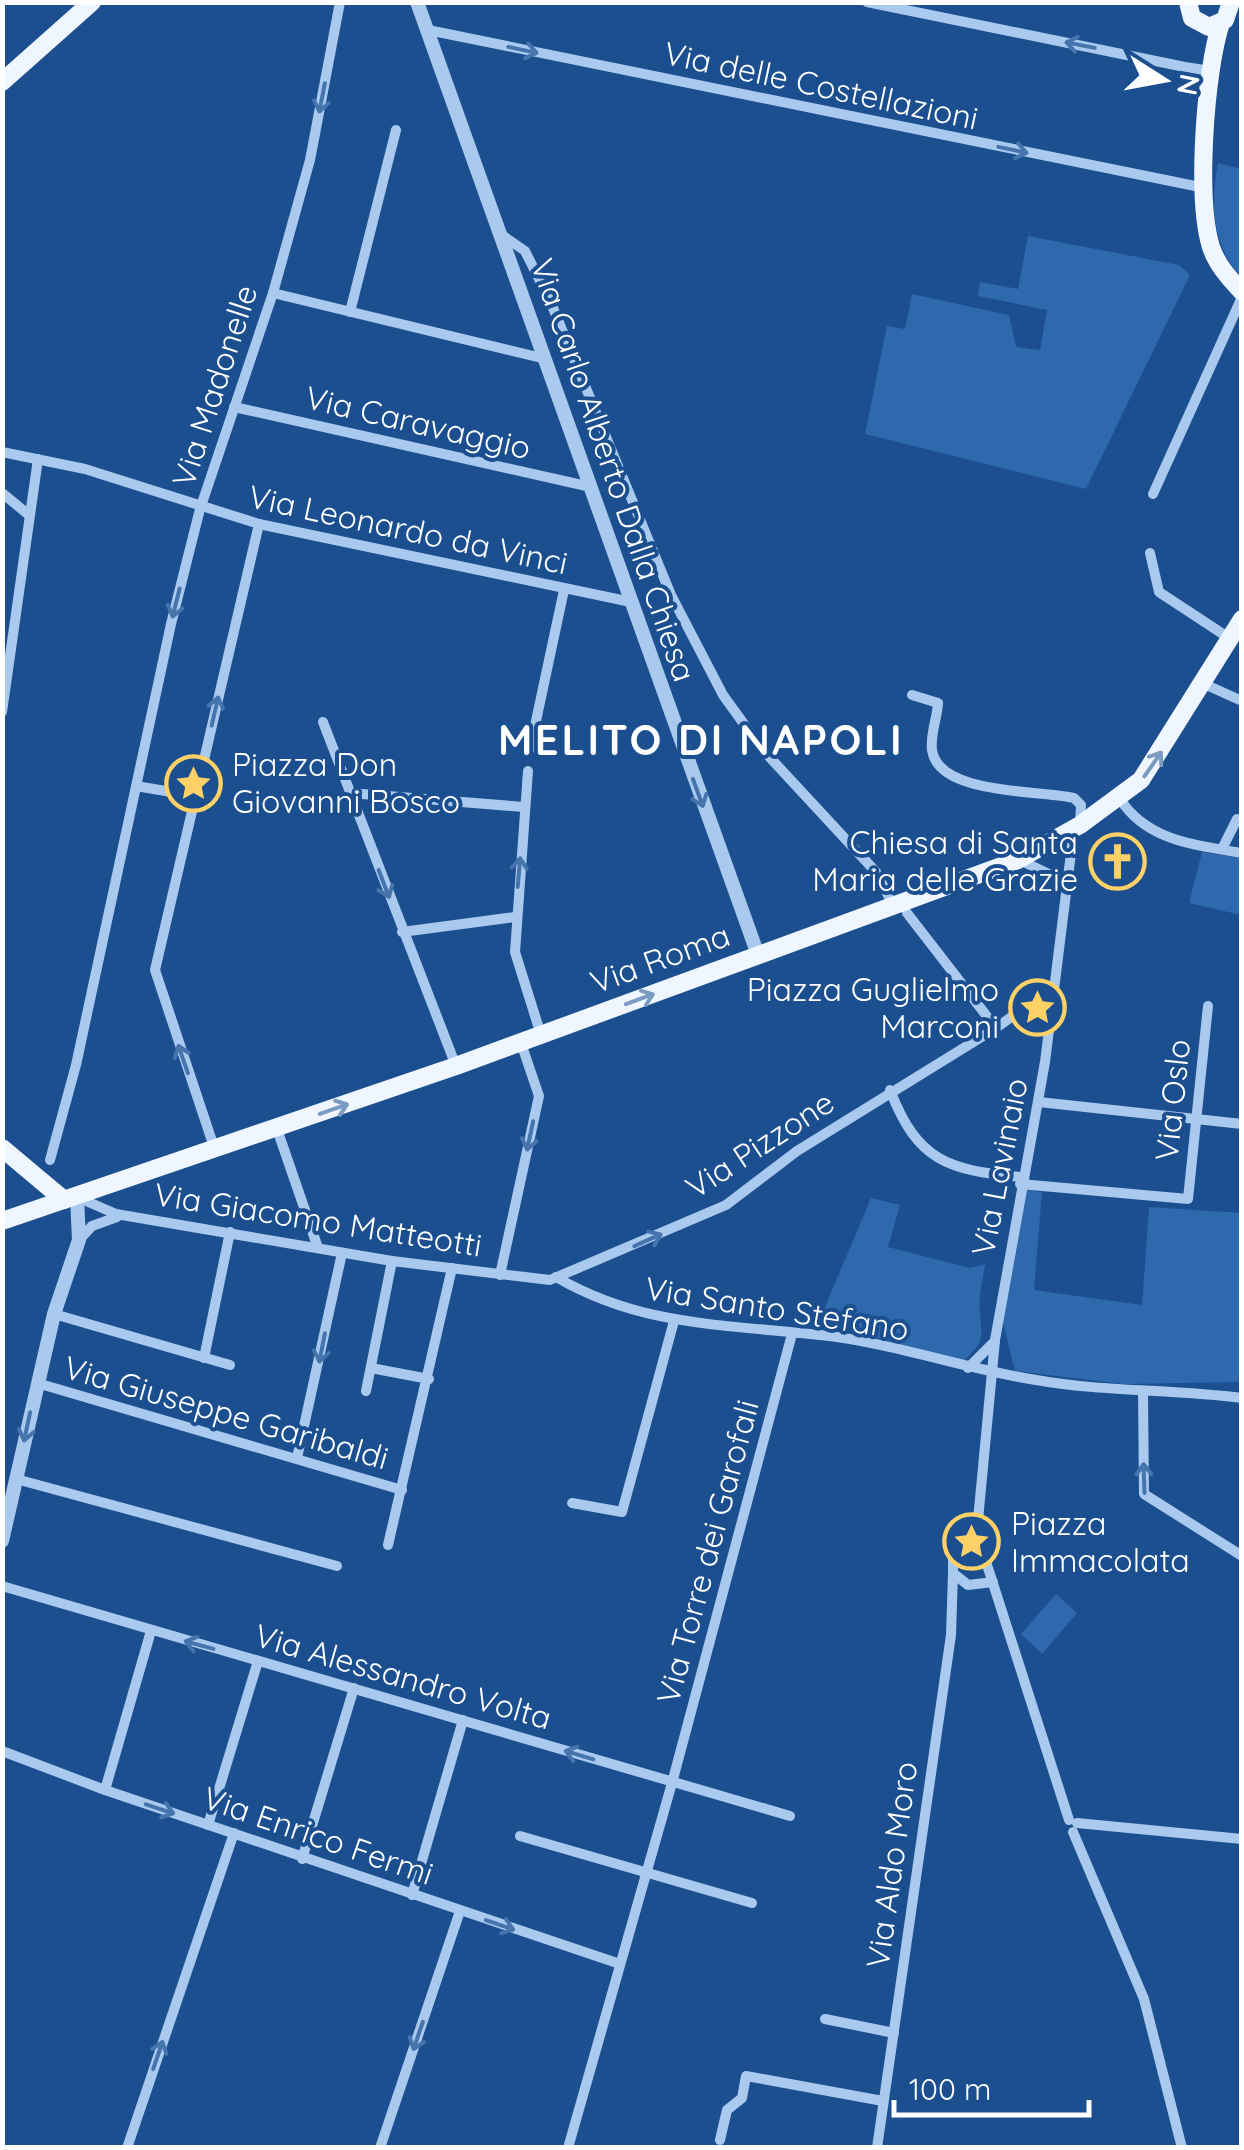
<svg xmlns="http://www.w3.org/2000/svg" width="1244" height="2150" font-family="Quicksand,sans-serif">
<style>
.green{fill:#2e69ad}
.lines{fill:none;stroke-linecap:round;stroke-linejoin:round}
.minor{stroke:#a9c9ee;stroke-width:10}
.tertiary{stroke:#a9c9ee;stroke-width:14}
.primary{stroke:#f0f6ff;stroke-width:18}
.oneway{stroke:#4674ac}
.oneway2{stroke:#7b9ac1}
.labels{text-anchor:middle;stroke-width:8;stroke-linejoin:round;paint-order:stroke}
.street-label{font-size:32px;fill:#fff;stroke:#1b4f8f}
.poi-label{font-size:32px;fill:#fff;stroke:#1b4f8f;text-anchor:start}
.district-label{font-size:42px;font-weight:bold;letter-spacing:2.5px;fill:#fff;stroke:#1b4f8f}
</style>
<rect width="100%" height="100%" fill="#1b4f8f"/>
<g class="green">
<path d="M1218,163L1241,169V278C1212,244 1210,206 1218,163Z"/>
<polygon points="1028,236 1179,265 1190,275 1086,489 865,434 887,326 905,329 912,294 1009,315 1016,347 1040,350 1047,310 978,296 980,282 1018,289"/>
<polygon points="1202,852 1241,858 1241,915 1189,903"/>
<polygon points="1023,1189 1042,1192 1034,1290 1142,1305 1149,1207 1241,1213 1241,1382 1123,1384 1015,1371 1003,1323"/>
<path d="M871,1198L900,1205L888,1247L970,1268L985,1264C983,1279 978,1298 980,1314C983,1339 983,1344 962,1362L819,1321Z"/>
<polygon points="1056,1594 1077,1613 1042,1654 1021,1634"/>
</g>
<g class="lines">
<g class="minor">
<polyline points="867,2 1185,67 1210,71 1210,67"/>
<polyline points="428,30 1205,188"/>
<polyline points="499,233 525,251 551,303 671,595 723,695 762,749 876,872 893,905"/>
<polyline points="273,293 546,359"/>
<polyline points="350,312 396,130"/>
<polyline points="234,407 591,487"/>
<polyline points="2,452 85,469 259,524 631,602"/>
<polyline points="2,493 29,515"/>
<polyline points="1153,494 1242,297"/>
<polyline points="1150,553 1159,592 1229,638"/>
<polyline points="1202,683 1242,701"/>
<path d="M912,695L938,703C937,719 930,735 932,750C938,795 1039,790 1074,798L1081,805L1080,824"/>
<polyline points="2,712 38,459"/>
<polyline points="323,722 456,1066"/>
<polyline points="530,749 564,590"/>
<polyline points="528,771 515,952 541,1035"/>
<polyline points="136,786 195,796"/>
<polyline points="350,793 524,807"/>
<path d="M1120,799C1147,841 1195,845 1242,853"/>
<polyline points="1222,849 1237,819"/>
<polyline points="1020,860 1069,884"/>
<polyline points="907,913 996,1028"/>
<polyline points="402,932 515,917"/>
<path d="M890,1090C918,1162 948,1170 1021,1177"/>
<polyline points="1039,1102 1242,1124"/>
<polyline points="277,1129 318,1248"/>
<polyline points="215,1150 155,970 259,524"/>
<polyline points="50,1160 76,1065 171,624 200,509 273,293 310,160 340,2"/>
<polyline points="1020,1184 1188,1199 1208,1006"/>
<polyline points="77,1197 116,1214 392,1261 550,1280 726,1205 797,1151 996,1028 1053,987"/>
<polyline points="79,1240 92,1226 117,1217"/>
<polyline points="504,1274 500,1275 539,1096 521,1043"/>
<path d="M556,1277C642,1327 724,1324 820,1335C890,1342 966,1369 1036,1380C1104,1392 1173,1389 1242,1398"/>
<polyline points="54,1314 230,1365"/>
<polyline points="204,1358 230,1232"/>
<polyline points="371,1368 429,1379"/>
<polyline points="968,1368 995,1341"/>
<polyline points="37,1383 402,1490"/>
<polyline points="366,1391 392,1261"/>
<polyline points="1143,1391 1144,1494 1242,1556"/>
<polyline points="297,1458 342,1253"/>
<polyline points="16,1479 337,1566"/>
<polyline points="572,1503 622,1512 674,1321"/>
<polyline points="980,1543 960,1546 953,1559 953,1573 968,1585 993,1582"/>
<polyline points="388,1545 452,1268"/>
<polyline points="2,1586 790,1816"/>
<polyline points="2,1751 105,1790 620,1964"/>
<polyline points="105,1790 151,1631"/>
<polyline points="1069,1820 980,1543 978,1520 995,1340 1045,1062 1074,829"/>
<polyline points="1077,1823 1242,1839"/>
<polyline points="208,1825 258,1661"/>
<polyline points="1073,1832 1144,1999 1182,2148"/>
<polyline points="520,1836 752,1903"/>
<polyline points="302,1859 354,1688"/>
<polyline points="412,1895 463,1720"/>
<polyline points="825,2019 894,2033"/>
<polyline points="720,2140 727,2110 742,2098 746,2076 883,2101"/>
<polyline points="127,2148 234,1833"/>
<polyline points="380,2148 460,1911"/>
<polyline points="568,2148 672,1783 792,1334"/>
<polyline points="877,2148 951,1635 953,1573"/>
</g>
<g class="tertiary">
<polyline points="417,2 758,955"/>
<polyline points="2,1541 54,1314 79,1240 77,1197"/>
</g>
<g class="primary">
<polyline points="1188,2 1192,18 1209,27 1225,20 1231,2"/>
<path d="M1221,23C1205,71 1196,199 1211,247C1217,265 1229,278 1242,292"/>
<polyline points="2,82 92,2"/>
<polyline points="2,1148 64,1200"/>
<polyline points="2,1221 456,1066 1018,860 1080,825 1141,780 1242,619"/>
</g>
</g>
<defs><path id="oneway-shaft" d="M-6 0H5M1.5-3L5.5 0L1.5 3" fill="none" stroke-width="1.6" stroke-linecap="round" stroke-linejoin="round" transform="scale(2.5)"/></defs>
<g class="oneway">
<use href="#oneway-shaft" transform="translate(1080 45) rotate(-169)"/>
<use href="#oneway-shaft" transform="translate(523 50) rotate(12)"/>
<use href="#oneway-shaft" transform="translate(322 98) rotate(101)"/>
<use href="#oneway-shaft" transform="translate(1013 150) rotate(12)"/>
<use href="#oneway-shaft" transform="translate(176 603) rotate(104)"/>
<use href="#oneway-shaft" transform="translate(215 711) rotate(-77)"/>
<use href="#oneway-shaft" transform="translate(698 793) rotate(70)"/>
<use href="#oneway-shaft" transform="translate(519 872) rotate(-85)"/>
<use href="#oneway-shaft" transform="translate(384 884) rotate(69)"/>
<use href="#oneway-shaft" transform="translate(183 1059) rotate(-109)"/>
<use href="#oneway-shaft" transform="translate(530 1136) rotate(102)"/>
<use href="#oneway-shaft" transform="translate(648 1240) rotate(-24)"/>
<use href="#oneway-shaft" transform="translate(322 1348) rotate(101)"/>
<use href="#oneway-shaft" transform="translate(27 1427) rotate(102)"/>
<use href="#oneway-shaft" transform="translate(1144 1478) rotate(-92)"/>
<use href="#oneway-shaft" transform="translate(199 1645) rotate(-165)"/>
<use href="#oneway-shaft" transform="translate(579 1755) rotate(-163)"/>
<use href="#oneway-shaft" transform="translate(160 1809) rotate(18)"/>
<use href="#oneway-shaft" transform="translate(500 1925) rotate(19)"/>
<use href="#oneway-shaft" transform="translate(418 2036) rotate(109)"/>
<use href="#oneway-shaft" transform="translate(158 2055) rotate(-71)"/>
</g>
<g class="oneway2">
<use href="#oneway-shaft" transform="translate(1153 764) rotate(-55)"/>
<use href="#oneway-shaft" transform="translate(640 999) rotate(-20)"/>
<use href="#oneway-shaft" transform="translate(334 1109) rotate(-19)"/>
</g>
<defs>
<symbol id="sight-ring" viewBox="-11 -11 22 22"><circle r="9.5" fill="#1b4f8f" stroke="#ffd166" stroke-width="1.5"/><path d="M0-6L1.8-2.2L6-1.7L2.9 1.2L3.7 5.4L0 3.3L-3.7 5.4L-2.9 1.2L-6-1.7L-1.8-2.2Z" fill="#ffd166"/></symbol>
<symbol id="church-ring" viewBox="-11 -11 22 22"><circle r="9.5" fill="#1b4f8f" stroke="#ffd166" stroke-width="1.5"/><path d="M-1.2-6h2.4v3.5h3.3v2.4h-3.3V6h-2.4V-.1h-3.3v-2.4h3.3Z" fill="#ffd166"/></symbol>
</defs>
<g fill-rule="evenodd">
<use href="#sight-ring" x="162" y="752" width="63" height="63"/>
<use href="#church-ring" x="1086" y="830" width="63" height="63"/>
<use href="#sight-ring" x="1006" y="976" width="63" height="63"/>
<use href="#sight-ring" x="940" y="1510" width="63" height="63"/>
</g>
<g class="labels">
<g class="street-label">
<text transform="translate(821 86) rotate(12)" y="11">Via delle Costellazioni</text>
<text transform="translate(215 386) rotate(-72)" y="11">Via Madonelle</text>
<text transform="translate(418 423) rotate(13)" y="11">Via Caravaggio</text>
<text transform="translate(613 470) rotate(71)" y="11">Via Carlo Alberto Dalla Chiesa</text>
<text transform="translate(408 530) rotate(12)" y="11">Via Leonardo da Vinci</text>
<text transform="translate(660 959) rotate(-20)" y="11">Via Roma</text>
<text transform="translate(1173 1100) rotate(-84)" y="11">Via Oslo</text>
<text transform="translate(760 1145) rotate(-33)" y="11">Via Pizzone</text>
<text transform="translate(1000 1167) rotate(-79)" y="11">Via Lavinaio</text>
<text transform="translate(318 1220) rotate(9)" y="11">Via Giacomo Matteotti</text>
<text transform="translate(777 1309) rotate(9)" y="11">Via Santo Stefano</text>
<text transform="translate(226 1413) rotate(16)" y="11">Via Giuseppe Garibaldi</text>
<text transform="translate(708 1552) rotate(-75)" y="11">Via Torre dei Garofali</text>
<text transform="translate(403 1677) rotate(16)" y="11">Via Alessandro Volta</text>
<text transform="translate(318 1836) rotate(19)" y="11">Via Enrico Fermi</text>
<text transform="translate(892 1865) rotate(-82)" y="11">Via Aldo Moro</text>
</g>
<g class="poi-label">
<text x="232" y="776">Piazza Don<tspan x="232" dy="37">Giovanni Bosco</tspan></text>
<text x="1078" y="854" text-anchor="end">Chiesa di Santa<tspan x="1078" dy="37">Maria delle Grazie</tspan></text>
<text x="999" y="1001" text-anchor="end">Piazza Guglielmo<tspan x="999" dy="37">Marconi</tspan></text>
<text x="1011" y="1535">Piazza<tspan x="1011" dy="37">Immacolata</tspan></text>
</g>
<g class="district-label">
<text x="701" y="755">MELITO DI NAPOLI</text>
</g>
</g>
<rect width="1244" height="2150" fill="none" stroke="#ffffff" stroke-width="10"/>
<g transform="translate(1164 80) rotate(101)" stroke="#1b4f8f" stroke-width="8" paint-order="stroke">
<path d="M0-8L18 38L0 25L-18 38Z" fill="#ffffff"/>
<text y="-15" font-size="28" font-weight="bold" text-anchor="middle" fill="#ffffff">N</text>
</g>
<path d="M894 2100v15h195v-15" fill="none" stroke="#ffffff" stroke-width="5"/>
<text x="909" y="2100" font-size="30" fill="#ffffff" stroke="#1b4f8f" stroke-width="8" paint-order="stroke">100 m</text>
</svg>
